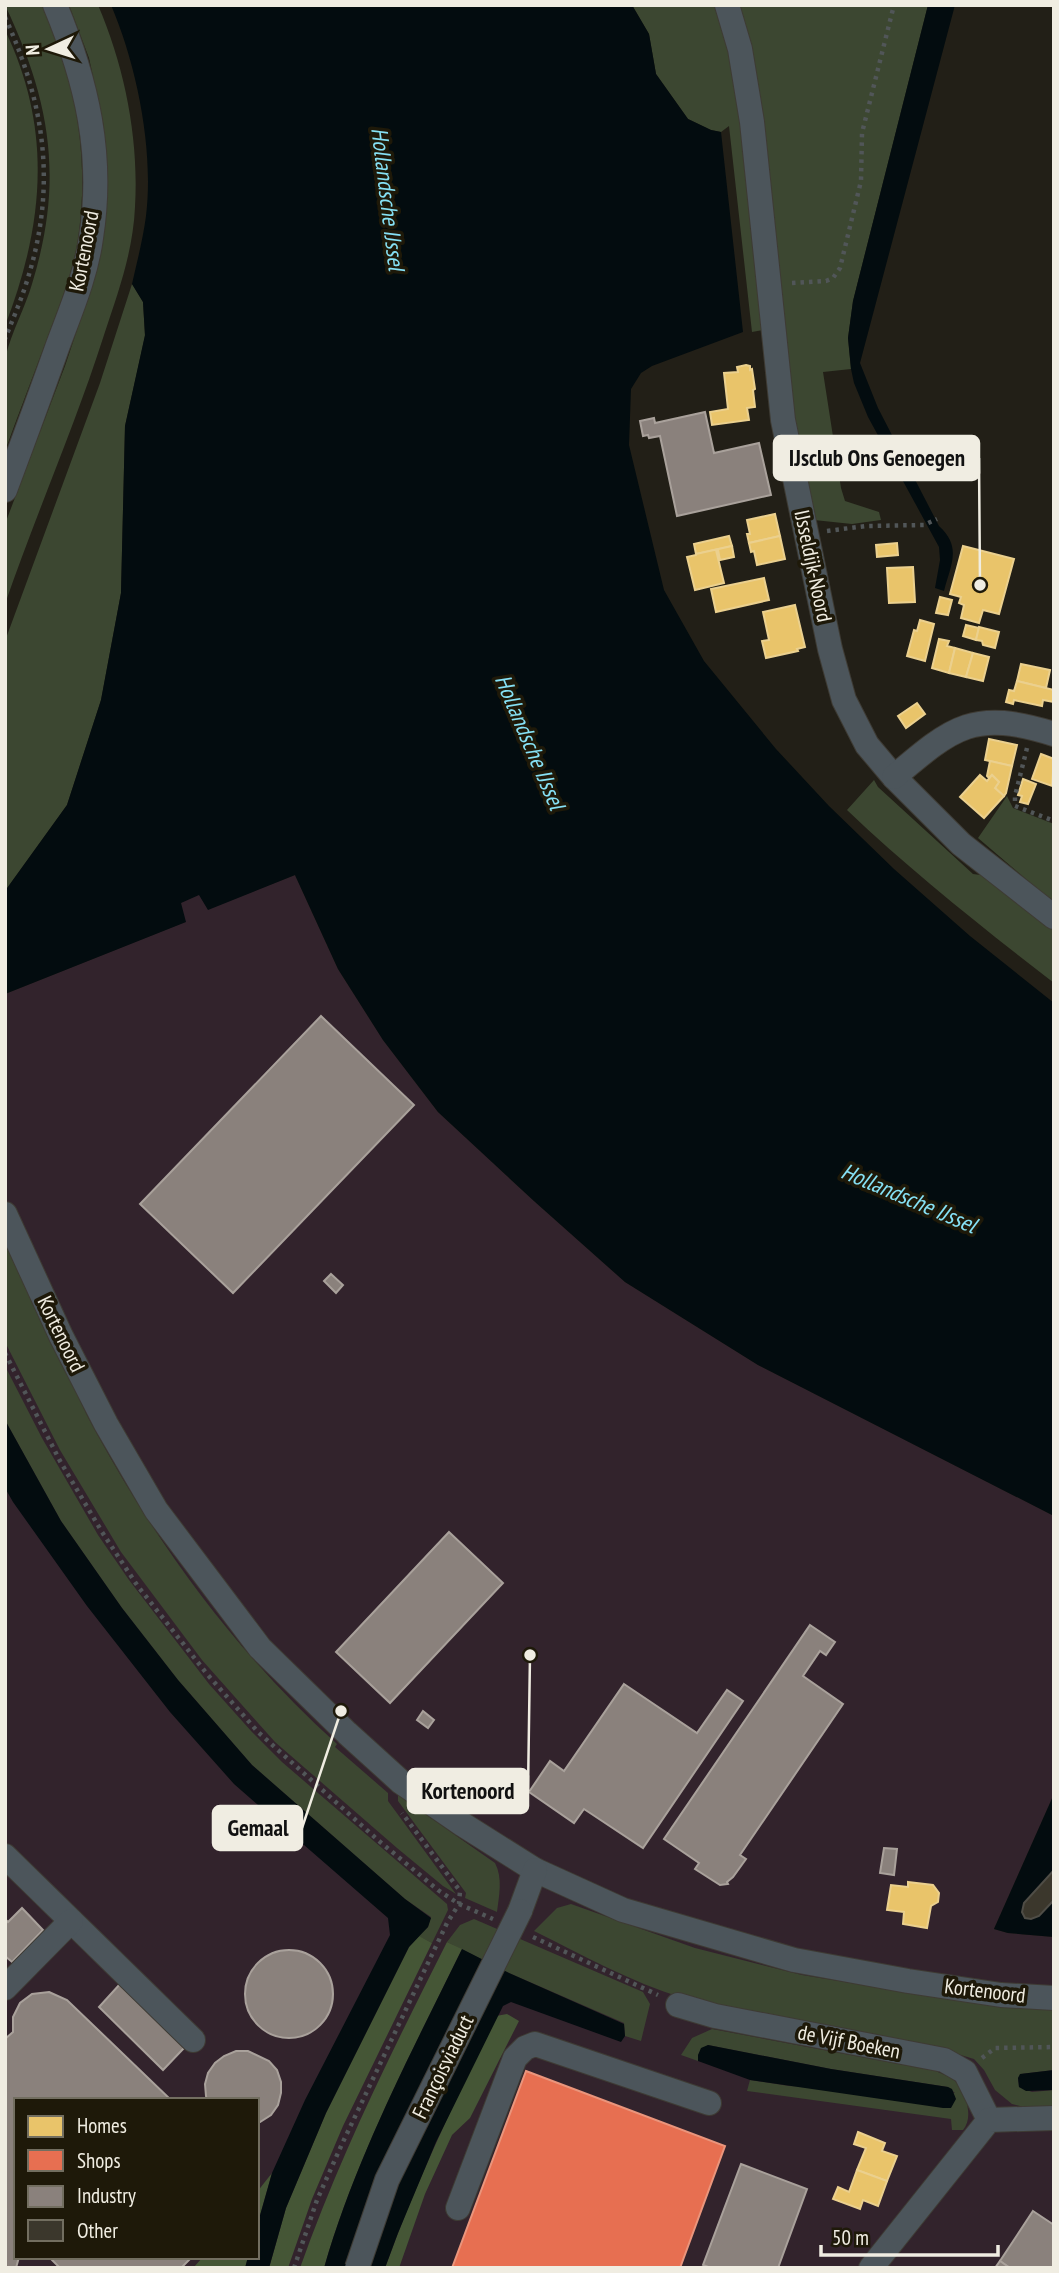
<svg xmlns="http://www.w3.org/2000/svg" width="1059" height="2273" font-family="'PT Sans Narrow',sans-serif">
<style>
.industrial{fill:#32232c;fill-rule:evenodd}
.green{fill:#3c4731}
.forest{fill:#455636}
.water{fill:#030c0f}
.homes{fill:#e9c46a;stroke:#ebd08e;stroke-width:2}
.shops{fill:#e76f51;stroke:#ea957c;stroke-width:2}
.industry{fill:#8a817c;stroke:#a9a19b;stroke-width:2}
.building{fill:#3b372c;stroke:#4f4d46;stroke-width:2}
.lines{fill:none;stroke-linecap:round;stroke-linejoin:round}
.minor-casing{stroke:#3e3b34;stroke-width:26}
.path{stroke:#515658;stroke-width:4.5;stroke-dasharray:3.5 5;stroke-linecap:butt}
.minor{stroke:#4c555b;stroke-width:24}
.minor-bridge-casing{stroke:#3e3b34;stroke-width:26;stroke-linecap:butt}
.minor-bridge{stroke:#4c555b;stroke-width:24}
.labels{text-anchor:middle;stroke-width:7;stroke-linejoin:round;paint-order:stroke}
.street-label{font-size:21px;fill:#f0ede2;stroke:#1e1909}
.water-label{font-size:23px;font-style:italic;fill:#86e1f5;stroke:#1e1909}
.leader{fill:none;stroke:#f0ede2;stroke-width:2.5}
.callout-dot{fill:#f0ede2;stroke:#1e1909;stroke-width:2.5}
.callout{fill:#f0ede2;stroke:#f0ede2;stroke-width:2.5}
.callout-label{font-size:23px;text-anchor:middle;font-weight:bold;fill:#111}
</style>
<rect width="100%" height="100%" fill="#221f17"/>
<path class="industrial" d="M295,875L338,969L383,1040L438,1112L534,1201L625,1282L758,1365L1054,1516V1794L994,1929L1008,1933L1054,1937V2268H5V994L185,922L180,903L199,894L208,909ZM16,2100H257V2257H16Z"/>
<g class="green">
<path d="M5,5H43C76,80 90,158 78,239C73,272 60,304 48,336C34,374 19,412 5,451C5,429 5,408 5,386C5,376 3,364 6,355C12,331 25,308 32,284C64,180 51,102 5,5Z"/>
<path d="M69,5H98C125,68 139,139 135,207C133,252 118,293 104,335C75,426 36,514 5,604V524L65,366L90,291L105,218L107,167L103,122L89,58Z"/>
<polygon points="632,5 718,5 732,56 741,115 763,330 752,332 729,126 721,132 711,130 688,119 656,74 649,34"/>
<polygon points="736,5 928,5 853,301 848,338 851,369 823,372 841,488 845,501 879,512 881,520 852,524 814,520 794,421"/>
<path d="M5,30C53,130 44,225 5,326Z"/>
<polygon points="132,284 143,302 145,336 125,426 121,593 101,700 67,805 5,891 5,641 100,383"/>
<path d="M874,780L878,787L973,874L988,876L1054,929V983C983,928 912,872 847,810Z"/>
<polygon points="1007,796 1013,808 1054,824 1054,903 978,838"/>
<path d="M5,1242C25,1284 45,1326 65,1367C75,1390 85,1413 97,1434C160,1549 240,1657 337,1744L335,1747L388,1793V1801L456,1894L443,1886L397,1848L275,1742L202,1660L121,1552L60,1450L5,1342Z"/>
<polygon points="5,1366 42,1438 98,1535 129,1580 209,1684 252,1732 282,1762 447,1904 448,1910 432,1943 418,1936 428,1927 431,1917 405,1899 252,1765 178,1680 122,1608 61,1521 5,1420"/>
<path d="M398,1795L495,1863C503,1878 499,1896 497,1912L465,1898L466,1893L398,1801Z"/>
<path d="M571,1904L695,1948L802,1975L888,1989L1054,2007V2070L1021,2074L1018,2078L1019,2087L1032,2092L1054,2090V2108L1032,2109L1012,2104L995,2090L984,2070L974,2059L954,2053L683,1998C631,1982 582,1955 534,1931L557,1908Z"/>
<polygon points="474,1919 643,1992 650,2004 641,2041 625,2036 624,2023 509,1973 447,1942 460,1925"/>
<path d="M712,2029L936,2071C942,2074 951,2077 956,2082C966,2094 974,2117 963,2130H952L951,2119L747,2091L750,2080L789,2086L955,2093L948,2087L831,2069L708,2045L698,2055V2061L681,2055L692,2038Z"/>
</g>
<g class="forest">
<polygon points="419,1936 432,1943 343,2126 312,2199 288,2268 269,2268 286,2208 326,2113 409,1947"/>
<path d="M447,1942L462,1949C411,2053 356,2157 324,2268H300C340,2155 393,2049 447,1942Z"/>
<path d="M507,2014L519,2021L470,2118L452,2135L425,2194L399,2268H385C416,2182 456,2099 496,2016Z"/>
<polygon points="272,2173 257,2226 257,2192"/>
<polygon points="203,2257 248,2257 245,2268 193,2268"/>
</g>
<g class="water">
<path d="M111,5H632L649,34L656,74L688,119L711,130L721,132L743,332L652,366L641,373L631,389L629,445L664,590L704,661L776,749L829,806L894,869L970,936L1054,1003V1516L758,1365L625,1282L534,1201L438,1112L383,1040L338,969L295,875L208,910L199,895L181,903L186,922L5,994V891L67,805L101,700L121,593L125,426L145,335L143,302L132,284C137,262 143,239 146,216C154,150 137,66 111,5Z"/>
<path d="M928,5H955L860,363L878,408L939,526C962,547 951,564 944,591L935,588L940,560L939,547L868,417L854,383L851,369L848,338L853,301Z"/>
<polygon points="5,1420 61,1521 122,1608 178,1680 252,1765 405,1899 431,1918 428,1927 409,1947 326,2113 286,2208 269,2268 245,2268 248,2257 257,2257 257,2226 272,2173 305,2100 390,1935 388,1918 234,1784 170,1712 87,1606 13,1502 5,1488"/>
<polygon points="1054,1794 1054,1937 1008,1933 994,1929"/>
<path d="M462,1949L509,1973L624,2024L625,2036L621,2042L511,2002L503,2006L436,2142L398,2233L385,2268H324C356,2157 411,2053 462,1949Z"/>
<polygon points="708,2045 831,2069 948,2087 952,2089 956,2099 951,2108 943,2108 750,2080 698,2061 698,2055 701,2048"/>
<polygon points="1054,2070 1054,2090 1026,2091 1019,2087 1018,2078 1020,2074"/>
</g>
<g class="homes">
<polygon points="746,365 750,366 750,370 752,369 755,389 753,390 755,407 747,408 749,420 712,425 710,412 728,409 724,373 738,372 737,367"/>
<polygon points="775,514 780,536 749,543 747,534 750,534 747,520"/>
<polygon points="729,536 732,546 696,554 694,544"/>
<polygon points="780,536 785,559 757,565 754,551 751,552 749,543"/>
<polygon points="897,543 898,555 877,557 876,545"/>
<polygon points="732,546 734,557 720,560 718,550 716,550 724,583 695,590 687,557 696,555 696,554"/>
<polygon points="963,546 1014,559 999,614 983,610 979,623 961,618 964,605 959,603 961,597 950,594"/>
<polygon points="913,567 915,602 889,603 887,568"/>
<polygon points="764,578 769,600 716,612 711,589"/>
<polygon points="940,597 952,600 948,615 936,613"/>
<polygon points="795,605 805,647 797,649 798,651 766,658 762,641 769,640 763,612"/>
<polygon points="920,620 934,624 925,661 907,656 914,630 917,631"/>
<polygon points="966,625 979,628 976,640 963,636"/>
<polygon points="979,627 999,632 995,648 983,645 982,641 976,640"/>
<polygon points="939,639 949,641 947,646 955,648 949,673 932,668"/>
<polygon points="955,648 973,653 966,677 949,673"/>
<polygon points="973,653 989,657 983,681 966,677"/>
<polygon points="1021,664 1050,670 1046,688 1017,681"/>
<polygon points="1017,681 1054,690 1054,702 1043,700 1042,706 1014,700 1013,704 1006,702 1009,690 1014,691"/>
<polygon points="917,703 925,714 906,728 898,716"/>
<polygon points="989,739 1017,745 1012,766 985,760"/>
<polygon points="1041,754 1054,759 1052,786 1032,779"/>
<polygon points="990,761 1012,766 1006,793 1004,796 995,788 999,782 992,775 989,778 987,776"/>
<polygon points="980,775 987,781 992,775 999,782 995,788 1004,796 984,818 960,797"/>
<polygon points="1023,779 1036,784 1028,804 1020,802 1022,796 1018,795"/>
<polygon points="908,1882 933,1885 939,1893 938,1902 931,1906 927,1928 903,1924 904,1912 887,1910 891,1885 908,1887"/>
<polygon points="858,2132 885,2143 882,2151 897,2156 887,2181 857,2170 866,2148 854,2144"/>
<polygon points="857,2170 887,2181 878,2206 863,2200 860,2209 833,2199 838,2187 849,2192"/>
</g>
<polygon class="shops" points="526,2071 725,2146 680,2268 452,2268"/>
<g class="industry">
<polygon points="705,412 714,453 759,443 771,495 677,516 660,436 649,438 648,435 643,436 640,421 654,418 655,423"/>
<polygon points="321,1016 414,1105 233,1293 140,1204"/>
<polygon points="331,1274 343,1285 336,1293 324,1281"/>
<polygon points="449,1532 503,1583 390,1703 336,1652"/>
<polygon points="810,1625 835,1642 826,1655 820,1651 803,1676 843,1704 740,1855 746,1859 733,1877 727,1882 728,1884 720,1885 695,1869 699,1863 664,1839"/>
<polygon points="624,1684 697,1733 727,1690 743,1701 643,1848 584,1809 574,1823 529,1792 550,1761 564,1771"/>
<polygon points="423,1711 434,1720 428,1728 417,1720"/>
<polygon points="884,1848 897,1849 894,1875 880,1873"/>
<polygon points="22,1908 43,1930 12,1962 5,1956 5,1919 8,1922"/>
<circle cx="289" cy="1994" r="44"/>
<polygon points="120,1984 185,2047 163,2070 99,2007"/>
<polygon points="49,1992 67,2000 171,2100 16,2100 16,2257 19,2257 16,2268 5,2268 5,2039 13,2032 13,2017 20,2003 32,1994"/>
<polygon points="236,2051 248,2051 269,2061 277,2070 281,2082 281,2093 278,2105 271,2115 257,2124 257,2100 207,2100 206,2096 205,2084 208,2073 215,2063 224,2056"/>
<polygon points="741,2164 807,2189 778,2268 711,2268 703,2265"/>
<polygon points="1033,2211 1054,2225 1054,2268 1010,2268 1000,2261"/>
<polygon points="49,2257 192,2257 181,2268 60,2268"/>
<polygon points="1000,2261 1010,2268 995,2268"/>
</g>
<polygon class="building" points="1054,1870 1054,1900 1039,1916 1031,1919 1025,1918 1022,1912 1024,1903"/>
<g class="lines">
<defs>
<g id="minor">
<polyline points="727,5 740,49 752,122 783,420 830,649 844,700 867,745 894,777 961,844 1054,917"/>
<path d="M5,490C23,442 41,393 58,345C71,310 86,275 91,238C104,155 87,82 55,5"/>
<path d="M894,777C954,726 974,709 1054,734"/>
<polyline points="5,1214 61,1336 106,1424 156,1510 260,1648 347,1733 401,1782 462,1824 535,1870 623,1910 794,1960 908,1981 1001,1995 1054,1998"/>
<polyline points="5,1856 193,2040"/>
<polyline points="520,1911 535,1870"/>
<polyline points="5,1988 71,1921"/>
<polyline points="678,2005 715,2016 944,2060 965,2072 989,2120"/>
<polyline points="458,2208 515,2058 525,2048 535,2044 709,2103"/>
<polyline points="871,2268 989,2120 1054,2118"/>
</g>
</defs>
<use href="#minor" class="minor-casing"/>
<g class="path">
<path d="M5,17C46,107 57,189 26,284C20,303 12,321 5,339"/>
<polyline points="792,283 826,281 833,278 840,268 861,181 862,133 894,5"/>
<polyline points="827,531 866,526 924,525 937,519"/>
<polyline points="1027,748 1015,796 1015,806 1054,821"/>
<polyline points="5,1353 60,1461 102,1532 137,1585 207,1674 258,1732 379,1841 438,1890 459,1904 493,1919"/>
<polyline points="533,1937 658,1995"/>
<polyline points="982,2058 995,2048 1054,2047"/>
<polyline points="294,2268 317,2200 342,2144 447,1923 459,1904 460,1891 402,1813"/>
</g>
<use href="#minor" class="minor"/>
<defs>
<polyline id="minor-bridge" points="357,2268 387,2180 520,1911"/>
</defs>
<use href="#minor-bridge" class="minor-bridge-casing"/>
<use href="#minor-bridge" class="minor-bridge"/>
</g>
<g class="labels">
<g class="street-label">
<text transform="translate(84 251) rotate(-79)" y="7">Kortenoord</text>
<text transform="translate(813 566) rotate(78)" y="7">IJsseldijk-Noord</text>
<text transform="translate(61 1334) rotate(64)" y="7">Kortenoord</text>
<text transform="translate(985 1991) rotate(7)" y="7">Kortenoord</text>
<text transform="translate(849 2042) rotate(11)" y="7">de Vijf Boeken</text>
<text transform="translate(443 2067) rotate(-64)" y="7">Françoisviaduct</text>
</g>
<g class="water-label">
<text transform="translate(388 199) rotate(83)" y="8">Hollandsche IJssel</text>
<text transform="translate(530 742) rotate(67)" y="8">Hollandsche IJssel</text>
<text transform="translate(909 1198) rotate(23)" y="8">Hollandsche IJssel</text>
</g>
</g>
<path class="leader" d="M980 585L979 458M530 1655L528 1791M341 1711L302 1828"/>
<g class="callout-dot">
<circle cx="980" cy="585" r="7"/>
<circle cx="530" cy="1655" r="7"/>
<circle cx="341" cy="1711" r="7"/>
</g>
<g class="callout">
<rect x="774" y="436" width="205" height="44" rx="7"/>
<rect x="408" y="1769" width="120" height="44" rx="7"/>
<rect x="213" y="1806" width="89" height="44" rx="7"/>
</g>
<g class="callout-label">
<text x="877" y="466">IJsclub Ons Genoegen</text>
<text x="468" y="1799">Kortenoord</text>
<text x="258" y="1836">Gemaal</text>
</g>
<rect width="1059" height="2273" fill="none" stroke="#f0ede2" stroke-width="14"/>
<rect x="14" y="2098" width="245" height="161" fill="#1e1909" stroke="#726e60" stroke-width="2"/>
<rect x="28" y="2116" width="35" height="21" fill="#e9c46a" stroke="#726e60" stroke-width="2"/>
<text x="77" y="2133" font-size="21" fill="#f0ede2">Homes</text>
<rect x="28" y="2150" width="35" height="21" fill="#e76f51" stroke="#726e60" stroke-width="2"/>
<text x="77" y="2168" font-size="21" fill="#f0ede2">Shops</text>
<rect x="28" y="2186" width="35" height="21" fill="#8a817c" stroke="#726e60" stroke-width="2"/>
<text x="77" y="2203" font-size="21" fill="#f0ede2">Industry</text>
<rect x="28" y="2220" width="35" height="21" fill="#3b372c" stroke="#726e60" stroke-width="2"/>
<text x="77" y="2238" font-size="21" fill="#f0ede2">Other</text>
<g transform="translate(49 49) rotate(266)" stroke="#1e1909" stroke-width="5" paint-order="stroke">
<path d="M0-5L12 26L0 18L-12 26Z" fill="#f0ede2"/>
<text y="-10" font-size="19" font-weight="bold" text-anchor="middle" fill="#f0ede2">N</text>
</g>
<path d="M821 2245v10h177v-10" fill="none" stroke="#f0ede2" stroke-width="3.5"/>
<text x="832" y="2245" font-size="21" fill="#f0ede2" stroke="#1e1909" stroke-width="5" paint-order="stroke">50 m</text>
</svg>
